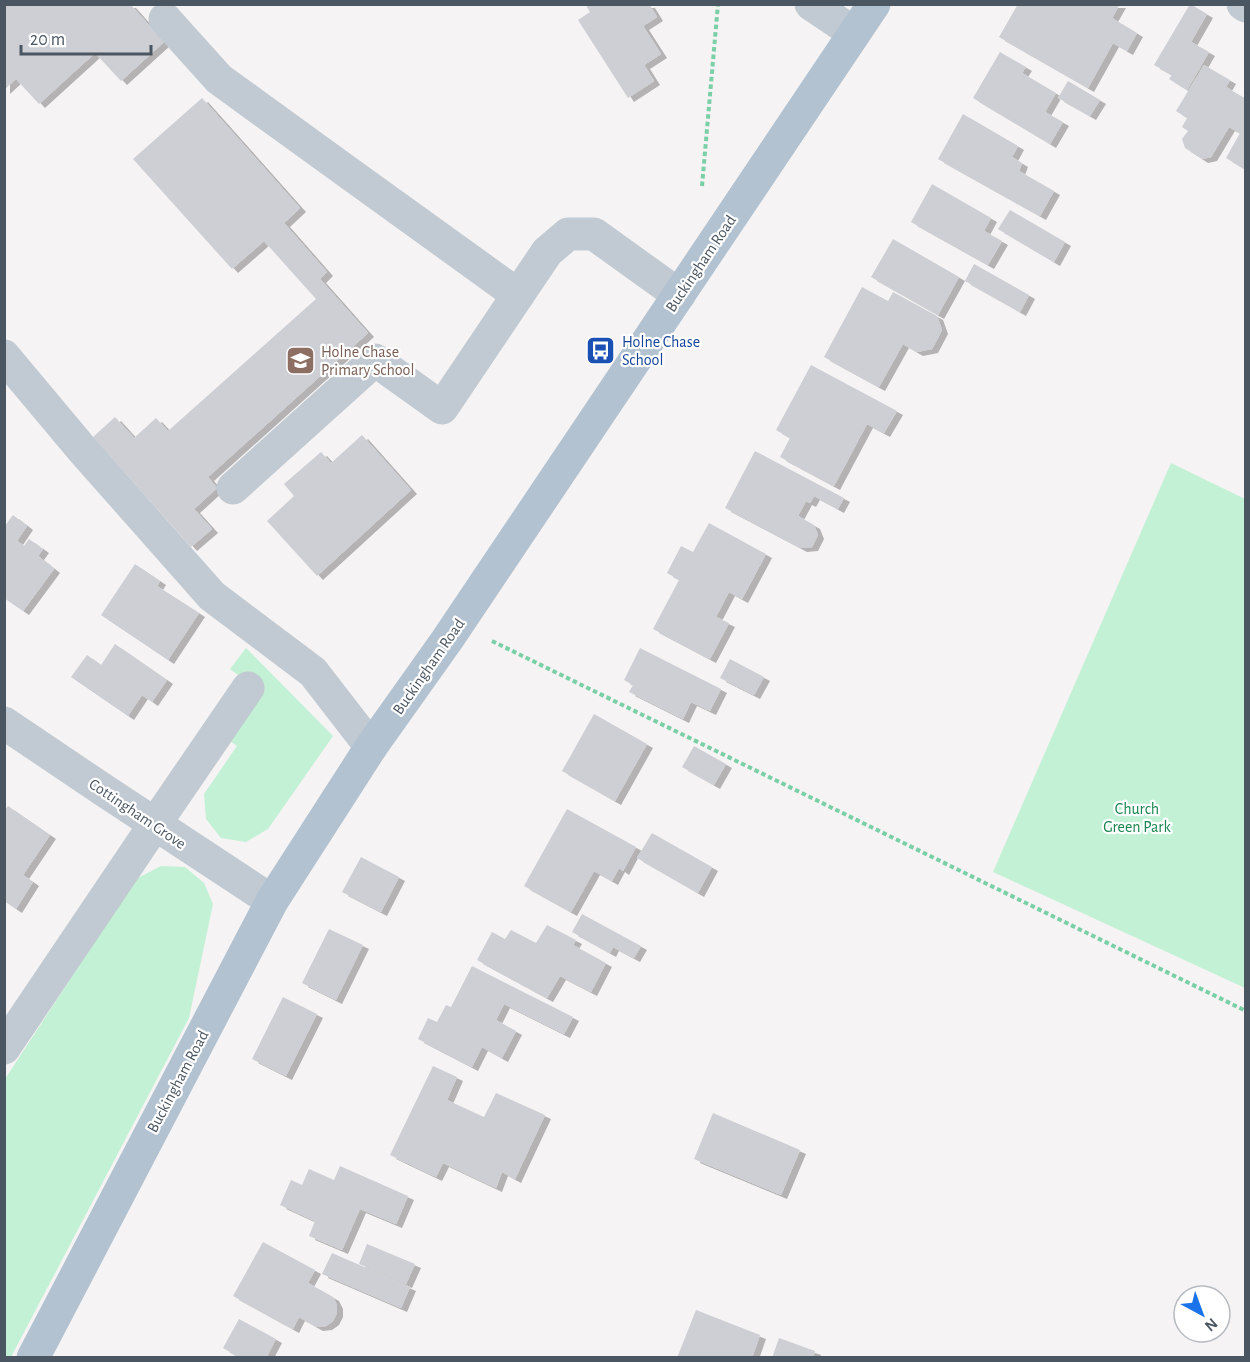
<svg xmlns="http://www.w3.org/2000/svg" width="1250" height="1362" font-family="'Alegreya Sans',sans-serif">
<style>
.green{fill:#c3f1d5}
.building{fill:#cdcfd5;filter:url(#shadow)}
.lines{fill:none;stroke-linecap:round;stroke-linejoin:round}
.path{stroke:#7ad0a6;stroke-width:4;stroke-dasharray:4.5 3;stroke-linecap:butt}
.minor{stroke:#c1cad2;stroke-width:33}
.major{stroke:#b3c2d1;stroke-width:33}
.labels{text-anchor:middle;stroke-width:4.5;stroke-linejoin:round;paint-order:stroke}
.street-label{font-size:16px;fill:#4a5661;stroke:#fff}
.transit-label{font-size:16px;fill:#164399;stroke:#fff;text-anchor:start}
.education-label{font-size:16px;fill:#785e54;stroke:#fff;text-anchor:start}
.park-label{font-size:16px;fill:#17864f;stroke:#fff}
</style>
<defs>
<filter id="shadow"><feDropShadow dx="6" dy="4" stdDeviation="0" flood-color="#0004"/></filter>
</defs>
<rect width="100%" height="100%" fill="#f5f3f3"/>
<g class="green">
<polygon points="1171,463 1245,499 1245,988 993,872"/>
<polygon points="246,648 333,736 268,829 246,842 221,838 206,819 204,794 237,746 230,741 263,693 230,669"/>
<polygon points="161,866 185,867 204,883 213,904 189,1018 11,1357 5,1358 5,1079 136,879"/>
</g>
<g class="building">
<polygon points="4,4 130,4 164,42 121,81 95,53 39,104 16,79 4,90"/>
<polygon points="585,4 649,4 657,17 643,26 661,54 644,65 654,81 628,98 578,20 590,12"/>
<polygon points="1018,4 1120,4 1112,18 1137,33 1127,51 1113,43 1088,88 999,37"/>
<polygon points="1190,4 1207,14 1191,42 1209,52 1187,90 1169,79 1172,75 1154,65"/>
<polygon points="1000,52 1026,67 1022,73 1056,93 1045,112 1063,122 1050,144 973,98"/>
<polygon points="1204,65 1230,80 1226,87 1246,99 1246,170 1226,158 1240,133 1229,127 1211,157 1202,159 1185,148 1182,139 1188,131 1182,127 1187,118 1176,111"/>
<polygon points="1068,81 1100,100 1090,116 1058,98"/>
<polygon points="202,98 300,208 284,223 327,272 320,279 368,333 208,477 217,488 194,509 212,529 191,547 93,437 115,417 134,438 156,418 168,431 316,299 264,241 232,269 133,159"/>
<polygon points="963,114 1018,146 1012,157 1022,163 1019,171 1054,191 1040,216 938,159"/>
<polygon points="932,184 991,218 984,231 1002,241 988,265 911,222"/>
<polygon points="1010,210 1065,242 1054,262 998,229"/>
<polygon points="893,239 959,277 938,315 871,277"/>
<polygon points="974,264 1029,295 1020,312 965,281"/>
<polygon points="862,287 888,301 893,292 937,316 942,330 932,349 917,352 903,344 879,387 824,357"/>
<polygon points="811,365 897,411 884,433 867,424 834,486 780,457 790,438 776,430"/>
<polygon points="362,435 411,490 317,576 267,521 294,496 284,484 321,452 331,463"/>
<polygon points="755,451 844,498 838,509 814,496 810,503 806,501 798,516 814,525 818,535 812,547 801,548 725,508"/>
<polygon points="13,515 27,526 17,541 24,546 29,539 43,549 38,556 54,569 23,611 4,598 4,527"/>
<polygon points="709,523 766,554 742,599 729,592 716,617 729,623 710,659 653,629 679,580 667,573 681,546 693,552"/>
<polygon points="135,564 160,581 157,586 199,613 168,660 101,615"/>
<polygon points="115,644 167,680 152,702 142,695 128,716 71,677 87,655 101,665"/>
<polygon points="640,648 721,689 710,711 691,702 683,719 629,692 633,685 624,680"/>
<polygon points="730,659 764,677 754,695 720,678"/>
<polygon points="594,714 647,744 615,801 562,771"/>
<polygon points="694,746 726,764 714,785 682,767"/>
<polygon points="8,806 50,835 23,875 33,882 16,909 4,901 4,811"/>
<polygon points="567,809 636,847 623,871 619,868 612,881 594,871 571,912 524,886"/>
<polygon points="652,833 712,867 698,893 637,858"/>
<polygon points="361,857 399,877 381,912 342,892"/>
<polygon points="582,914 641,946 634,958 613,947 610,953 572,932"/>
<polygon points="547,925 576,940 573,945 606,963 591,992 560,976 547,998 477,960 492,932 505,939 511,930 536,943"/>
<polygon points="329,929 363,945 336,1000 302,983"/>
<polygon points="472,966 573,1017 564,1034 504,1004 496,1020 516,1031 502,1058 482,1047 472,1067 418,1039 428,1018 437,1022 446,1005 451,1007"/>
<polygon points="283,997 317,1014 286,1076 252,1059"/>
<polygon points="433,1066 457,1077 447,1100 484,1117 496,1093 545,1115 515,1179 502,1172 496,1188 443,1163 436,1177 390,1155"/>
<polygon points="713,1113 800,1150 781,1195 694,1159"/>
<polygon points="340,1166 408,1196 396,1224 360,1209 342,1250 309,1236 315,1221 280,1205 291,1180 302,1185 309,1169 334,1180"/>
<polygon points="263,1242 315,1270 308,1283 333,1297 337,1305 337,1313 333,1321 326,1326 317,1327 299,1317 293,1329 233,1296"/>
<polygon points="367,1244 415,1264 406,1284 359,1264"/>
<polygon points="332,1253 410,1287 401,1308 322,1274"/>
<polygon points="696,1310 760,1335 752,1358 677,1358"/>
<polygon points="239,1319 276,1339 266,1358 240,1358 223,1348"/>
<polygon points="779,1338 815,1351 813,1358 772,1358"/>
</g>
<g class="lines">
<g class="path">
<polyline points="702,186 718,4"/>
<polyline points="492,641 1246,1011"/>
</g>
<g class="minor">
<polyline points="811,4 854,33"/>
<polyline points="1243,4 1246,6"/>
<polyline points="165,19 219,79 346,171 518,295 547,252 568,234 594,234 679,295"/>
<polyline points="4,356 81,448 212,596 313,672 371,747"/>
<polyline points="233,488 375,360 442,408 518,295"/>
<polyline points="4,723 105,791 272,901"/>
<polyline points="4,1048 155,824 248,688"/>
</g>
<polyline class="major" points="33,1358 272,901 371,747 447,640 874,4"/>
</g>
<defs>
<symbol id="bus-square" viewBox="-11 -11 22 22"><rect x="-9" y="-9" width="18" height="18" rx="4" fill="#1a4fb4" stroke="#fff"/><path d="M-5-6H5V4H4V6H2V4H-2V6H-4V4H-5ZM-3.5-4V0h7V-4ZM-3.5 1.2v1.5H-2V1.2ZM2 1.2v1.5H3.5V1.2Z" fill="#fff"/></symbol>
<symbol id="school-square" viewBox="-11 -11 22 22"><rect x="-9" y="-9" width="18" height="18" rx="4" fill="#8d6e63" stroke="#fff"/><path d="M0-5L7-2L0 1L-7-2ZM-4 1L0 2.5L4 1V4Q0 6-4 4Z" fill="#fff"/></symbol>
</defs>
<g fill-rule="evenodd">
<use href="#bus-square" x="584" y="334" width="33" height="33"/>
<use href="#school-square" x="284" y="344" width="33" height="33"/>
</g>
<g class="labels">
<g class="street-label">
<text transform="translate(700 263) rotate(-56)" y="6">Buckingham Road</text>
<text transform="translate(428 666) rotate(-55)" y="6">Buckingham Road</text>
<text transform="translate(138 813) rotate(34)" y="6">Cottingham Grove</text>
<text transform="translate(177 1081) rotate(-62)" y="6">Buckingham Road</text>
</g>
<g class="transit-label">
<text x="622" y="347">Holne Chase<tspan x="622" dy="18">School</tspan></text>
</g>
<g class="education-label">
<text x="321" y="357">Holne Chase<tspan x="321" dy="18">Primary School</tspan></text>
</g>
<g class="park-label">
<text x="1137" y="814">Church<tspan x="1137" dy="18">Green Park</tspan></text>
</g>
</g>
<rect width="1250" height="1362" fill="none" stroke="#4a5661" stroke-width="12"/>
<g transform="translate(1202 1314) rotate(139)"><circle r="28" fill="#ffffff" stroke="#b7bbc0" stroke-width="1.5"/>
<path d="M0-4.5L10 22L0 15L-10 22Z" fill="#1a73e8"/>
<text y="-9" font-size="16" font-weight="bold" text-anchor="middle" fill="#4a5661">N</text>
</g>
<path d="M21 45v9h130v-9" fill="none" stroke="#4a5661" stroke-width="3"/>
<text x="30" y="45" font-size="18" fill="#4a5661" stroke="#ffffff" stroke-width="4.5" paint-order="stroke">20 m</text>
</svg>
